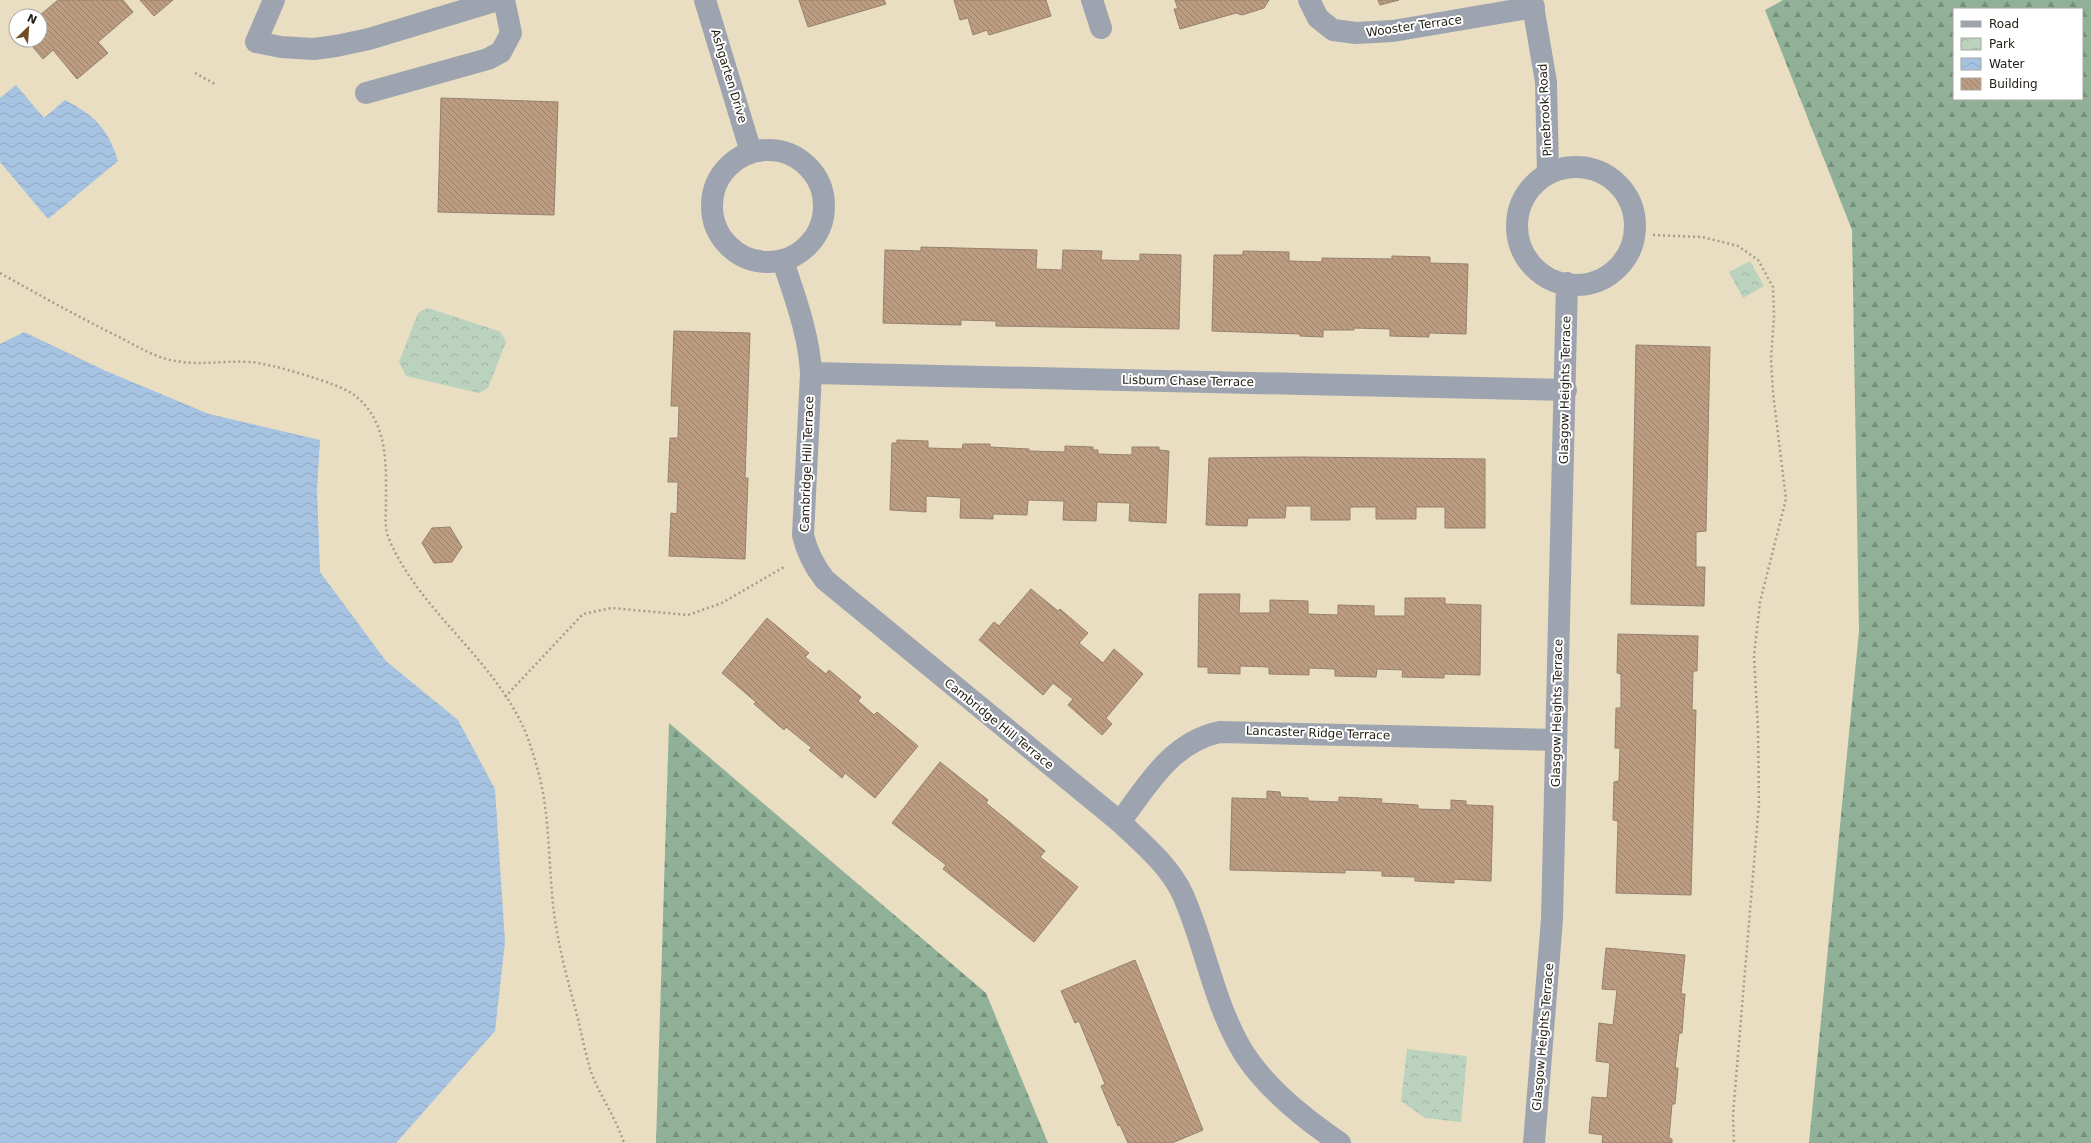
<svg xmlns="http://www.w3.org/2000/svg" width="2091" height="1143" font-family="'DejaVu Sans',sans-serif">
<style>
.forest{fill:url(#forest-firs);fill-rule:evenodd}
.park{fill:url(#park-crowns)}
.water{fill:url(#water-waves)}
.building{fill:url(#building-back-hatch);stroke:#97806d}
.lines{fill:none;stroke-linecap:round;stroke-linejoin:round}
.path{stroke:#a79e88;stroke-width:2.5;stroke-dasharray:2 3;stroke-linecap:butt}
.minor{stroke:#9ea4af;stroke-width:22}
.labels{text-anchor:middle;stroke-width:4;stroke-linejoin:round;paint-order:stroke}
.street-label{font-size:12px;fill:#242016;stroke:#fff}
</style>
<defs>
<pattern id="forest-firs" width="22" height="20" patternUnits="userSpaceOnUse"><rect width="22" height="20" fill="#90b197"/><path d="M5 1l3.5 6h-7zM16 11l3.5 6h-7z" fill="#75907a"/></pattern>
<pattern id="park-crowns" width="20" height="18" patternUnits="userSpaceOnUse"><rect width="20" height="18" fill="#bad2be"/><path d="M2 6a3 3 0 1 1 6 0M12 15a3 3 0 1 1 6 0" fill="none" stroke="#a0b4a3"/></pattern>
<pattern id="water-waves" width="16" height="10" patternUnits="userSpaceOnUse"><rect width="16" height="10" fill="#a7c3e2"/><path d="M0 5q4-4 8 0t8 0" fill="none" stroke="#90a7c1"/></pattern>
<pattern id="building-back-hatch" width="6" height="6" patternUnits="userSpaceOnUse"><rect width="6" height="6" fill="#bc9d82"/><path d="M-1 5l2 2M0 0l6 6M5-1l2 2" fill="none" stroke="#998069"/></pattern>
</defs>
<rect width="100%" height="100%" fill="#e9dec1"/>
<g class="forest">
<path d="M1783,0H2091V1143H1809L1859,631L1852,230L1765,10ZM1954,9H2082V99H1954Z"/>
<polygon points="669,723 986,993 1048,1143 656,1143"/>
</g>
<g class="park">
<polygon points="1750,261 1764,286 1743,298 1729,272"/>
<polygon points="428,308 501,332 506,342 488,388 479,393 406,376 399,362 418,313"/>
<polygon points="1407,1049 1467,1056 1461,1122 1425,1118 1401,1101"/>
</g>
<g class="water">
<path d="M16,85L44,118L65,100C95,116 108,128 118,161L48,219L0,162V98Z"/>
<polygon points="24,332 106,371 209,414 320,440 317,489 320,572 386,661 458,720 495,789 505,942 495,1031 396,1143 0,1143 0,344"/>
</g>
<g class="building">
<polygon points="58,0 123,0 133,12 98,42 108,53 77,79 53,50 43,59 27,40 40,40 39,16"/>
<polygon points="140,0 173,0 154,16"/>
<polygon points="799,0 884,0 886,4 808,27"/>
<polygon points="954,0 1046,0 1051,16 989,35 987,30 973,35 968,18 960,20"/>
<polygon points="1175,0 1269,0 1264,8 1242,15 1236,13 1180,29 1174,9 1178,9"/>
<polygon points="1378,0 1399,0 1380,5"/>
<polygon points="441,98 558,102 554,215 438,212"/>
<polygon points="921,247 1037,250 1036,269 1062,270 1063,250 1102,251 1101,260 1140,261 1140,254 1181,255 1179,329 996,326 996,321 961,320 961,325 883,323 885,250 921,251"/>
<polygon points="1243,251 1289,252 1289,261 1322,262 1322,258 1392,259 1392,256 1430,257 1430,263 1468,264 1466,334 1429,333 1429,337 1390,336 1390,329 1354,328 1354,330 1323,330 1323,337 1300,336 1300,334 1212,331 1214,255 1243,255"/>
<polygon points="674,331 750,333 745,478 748,478 745,559 669,556 671,513 677,514 678,482 668,482 670,438 678,438 679,406 671,406"/>
<polygon points="1636,345 1710,347 1706,531 1696,532 1696,567 1705,567 1704,606 1631,604"/>
<polygon points="897,440 928,441 928,448 962,449 963,444 990,444 990,447 1029,449 1029,451 1065,452 1065,446 1093,447 1093,450 1098,450 1098,454 1132,455 1132,447 1159,447 1159,450 1169,451 1166,523 1129,521 1130,503 1097,502 1096,521 1063,520 1064,501 1028,500 1027,515 993,514 993,519 960,518 961,498 926,496 926,512 890,510 892,443 897,443"/>
<polygon points="1300,457 1485,459 1485,528 1445,528 1445,507 1416,507 1416,519 1376,519 1376,507 1350,507 1350,520 1311,520 1311,506 1286,506 1285,518 1248,518 1247,526 1206,525 1209,458"/>
<polygon points="450,527 462,547 452,562 434,563 422,543 432,528"/>
<polygon points="1031,589 1058,611 1060,609 1088,633 1079,643 1103,663 1114,649 1143,674 1106,718 1112,724 1102,735 1068,705 1073,699 1053,683 1043,695 979,640 994,622 999,626"/>
<polygon points="1199,594 1240,594 1239,613 1270,613 1270,600 1308,601 1308,614 1338,615 1338,605 1374,606 1374,616 1405,616 1405,598 1445,598 1445,604 1481,605 1480,675 1444,674 1444,678 1402,677 1403,670 1377,669 1376,677 1335,676 1335,669 1309,668 1309,675 1269,674 1269,667 1240,666 1240,674 1208,673 1208,667 1198,667"/>
<polygon points="767,618 809,653 805,657 826,674 829,670 861,697 858,701 874,715 877,712 918,746 875,798 845,773 842,778 809,750 812,748 786,727 784,730 754,704 756,702 722,673"/>
<polygon points="1618,634 1698,636 1697,671 1693,671 1692,710 1696,710 1691,895 1616,893 1618,821 1613,820 1614,782 1619,781 1620,748 1615,748 1616,708 1621,708 1621,674 1617,673"/>
<polygon points="940,762 988,800 986,803 1045,851 1040,857 1078,887 1034,942 943,869 946,865 892,823"/>
<polygon points="1267,791 1280,792 1281,797 1308,798 1308,801 1339,802 1339,797 1382,799 1381,803 1418,805 1418,809 1451,810 1451,800 1466,801 1466,805 1493,806 1491,881 1454,879 1454,883 1415,881 1415,877 1382,876 1382,871 1345,870 1345,873 1230,870 1232,798 1267,799"/>
<polygon points="1606,948 1685,955 1681,994 1685,994 1682,1033 1679,1033 1675,1068 1678,1068 1675,1104 1672,1104 1669,1138 1672,1139 1672,1143 1602,1143 1603,1135 1589,1133 1592,1097 1607,1098 1610,1063 1596,1061 1599,1023 1613,1025 1617,990 1602,989"/>
<polygon points="1135,960 1203,1130 1172,1143 1128,1143 1120,1125 1118,1126 1101,1086 1105,1084 1079,1021 1075,1023 1061,991"/>
</g>
<g class="lines">
<g class="path">
<polyline points="195,73 215,84"/>
<polyline points="1653,235 1702,237 1738,246 1758,260 1773,287 1774,316 1771,359 1773,393 1786,499 1760,602 1754,656 1758,729 1759,803 1733,1115 1734,1143"/>
<path d="M0,273C39,295 77,316 117,336C133,344 149,354 166,359C197,367 219,360 250,362C269,363 337,383 353,394C389,421 386,464 386,504C386,516 384,528 389,539C421,614 497,660 527,736C535,758 542,782 545,806C551,849 549,894 558,937C563,965 571,992 578,1019C582,1037 586,1055 591,1072C600,1096 616,1118 624,1143"/>
<polyline points="505,697 583,614 612,608 688,615 722,603 784,567"/>
</g>
<g class="minor">
<polyline points="274,0 256,42 281,47 314,49 336,46 369,39 498,0"/>
<polyline points="705,0 751,152"/>
<polyline points="1092,0 1101,28"/>
<polyline points="1309,0 1318,18 1333,30 1356,33 1393,31 1534,7"/>
<polyline points="1532,0 1546,82 1548,173"/>
<polyline points="366,93 488,59 501,52 511,33 504,0"/>
<circle cx="768" cy="206" r="56"/>
<circle cx="1576" cy="226" r="59"/>
<path d="M783,261C795,298 809,334 811,373L803,535C807,553 814,566 825,580L1120,822C1142,843 1170,866 1183,895C1206,947 1214,1006 1245,1055C1268,1090 1306,1120 1340,1143"/>
<polyline points="811,373 1566,390"/>
<path d="M1120,822C1147,786 1171,742 1220,732L1556,740"/>
<polyline points="1534,1143 1552,919 1567,283"/>
</g>
</g>
<g class="labels">
<g class="street-label">
<text transform="translate(1414 26) rotate(-8)" y="4">Wooster Terrace</text>
<text transform="translate(729 76) rotate(73)" y="4">Ashgarten Drive</text>
<text transform="translate(1545 110) rotate(-93)" y="4">Pinebrook Road</text>
<text transform="translate(1188 381) rotate(1)" y="4">Lisburn Chase Terrace</text>
<text transform="translate(1565 390) rotate(-89)" y="4">Glasgow Heights Terrace</text>
<text transform="translate(807 464) rotate(-88)" y="4">Cambridge Hill Terrace</text>
<text transform="translate(1557 713) rotate(-89)" y="4">Glasgow Heights Terrace</text>
<text transform="translate(999 724) rotate(39)" y="4">Cambridge Hill Terrace</text>
<text transform="translate(1318 733) rotate(2)" y="4">Lancaster Ridge Terrace</text>
<text transform="translate(1543 1037) rotate(-85)" y="4">Glasgow Heights Terrace</text>
</g>
</g>
<rect x="1953" y="8" width="130" height="92" fill="#ffffff" stroke="#a7a6a2"/>
<rect x="1961" y="21" width="20" height="6" fill="#9ea4af" stroke="#a7a6a2"/>
<text x="1989" y="28" font-size="12" fill="#242016">Road</text>
<rect x="1961" y="38" width="20" height="12" fill="url(#park-crowns)" stroke="#a7a6a2"/>
<text x="1989" y="48" font-size="12" fill="#242016">Park</text>
<rect x="1961" y="58" width="20" height="12" fill="url(#water-waves)" stroke="#a7a6a2"/>
<text x="1989" y="68" font-size="12" fill="#242016">Water</text>
<rect x="1961" y="78" width="20" height="12" fill="url(#building-back-hatch)" stroke="#a7a6a2"/>
<text x="1989" y="88" font-size="12" fill="#242016">Building</text>
<g transform="translate(28 28) rotate(25)"><circle r="19" fill="#ffffff" stroke="#a7a6a2"/>
<path d="M0-3L7 15L0 10L-7 15Z" fill="#704d26"/>
<text y="-6" font-size="11" font-weight="bold" text-anchor="middle" fill="#242016">N</text>
</g>
</svg>
